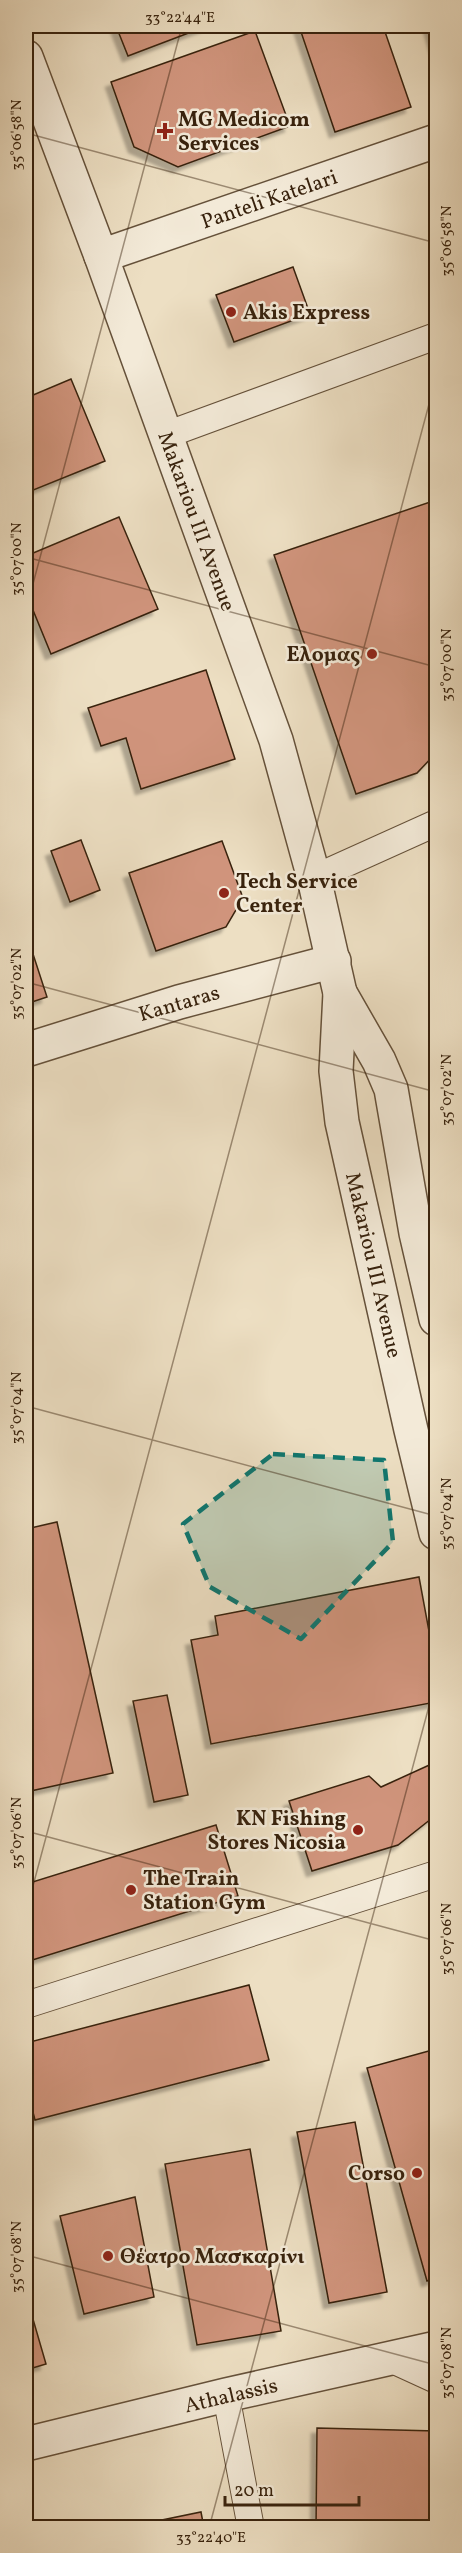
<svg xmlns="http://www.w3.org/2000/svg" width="462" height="2553" font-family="Vollkorn,serif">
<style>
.building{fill:#d0947b;stroke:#38220d;stroke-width:1.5;filter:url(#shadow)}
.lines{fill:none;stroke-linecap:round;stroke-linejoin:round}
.service-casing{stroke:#65513a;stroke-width:28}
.minor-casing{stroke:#65513a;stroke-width:36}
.tertiary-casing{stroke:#65513a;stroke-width:36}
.service{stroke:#f3ead8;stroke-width:26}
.minor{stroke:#f3ead8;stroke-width:33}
.tertiary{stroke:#f3ead8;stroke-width:33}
.marked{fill:#0f766e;fill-opacity:0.2;stroke:#0f766e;stroke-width:4.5;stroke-dasharray:12 8;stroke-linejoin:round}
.ticks{fill:none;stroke:#38220d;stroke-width:1.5;stroke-opacity:0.45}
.poi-dot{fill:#8f2418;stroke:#f3ead8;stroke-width:2}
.labels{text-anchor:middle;stroke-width:5;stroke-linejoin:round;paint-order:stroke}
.poi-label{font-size:21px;font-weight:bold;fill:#38220d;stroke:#f3ead8;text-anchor:start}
.street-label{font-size:21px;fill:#38220d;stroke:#f3ead8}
.neatline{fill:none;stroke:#38220d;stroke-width:2}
.ticks-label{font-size:15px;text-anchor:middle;fill:#38220d}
</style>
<defs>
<filter id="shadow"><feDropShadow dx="-5.5" dy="5.5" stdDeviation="1.5" flood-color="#0004"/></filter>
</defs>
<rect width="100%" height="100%" fill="#eddfc3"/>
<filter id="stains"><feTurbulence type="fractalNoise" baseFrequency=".00333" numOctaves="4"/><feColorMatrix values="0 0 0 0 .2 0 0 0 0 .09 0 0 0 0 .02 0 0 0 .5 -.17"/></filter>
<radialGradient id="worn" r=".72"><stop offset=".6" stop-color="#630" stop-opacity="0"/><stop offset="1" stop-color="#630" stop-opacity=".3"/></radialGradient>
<g class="building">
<polygon points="116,26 207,26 128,56"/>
<polygon points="299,26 383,26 411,107 335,132"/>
<polygon points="429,26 436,26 436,50"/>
<polygon points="255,31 290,126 178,167 134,147 111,82"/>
<polygon points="293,267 310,314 234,342 216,295"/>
<polygon points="71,379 105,461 26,493 26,398"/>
<polygon points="436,500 436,753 417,773 356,794 274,555"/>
<polygon points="119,517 158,609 51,654 26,593 26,556"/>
<polygon points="206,670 235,759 141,789 126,738 101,746 88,708"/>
<polygon points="81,840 100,890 70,902 51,851"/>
<polygon points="222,841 243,898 226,927 156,951 129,873"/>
<polygon points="33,954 47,997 26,1004 26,956"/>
<polygon points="57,1522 113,1773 26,1792 26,1529"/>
<polygon points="419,1577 436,1669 436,1702 211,1744 191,1640 218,1635 215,1616"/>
<polygon points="167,1695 188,1795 154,1802 133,1701"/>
<polygon points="436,1762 436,1815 398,1845 312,1871 289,1801 369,1776 381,1787"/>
<polygon points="216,1825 238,1896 26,1962 26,1884"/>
<polygon points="249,1985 269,2060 35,2120 26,2085 26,2043"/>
<polygon points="436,2049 436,2278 427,2281 367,2068"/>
<polygon points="355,2122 387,2292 329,2303 297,2132"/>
<polygon points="250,2149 281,2331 197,2345 165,2164"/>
<polygon points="135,2197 154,2297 84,2314 60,2216"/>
<polygon points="26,2295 46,2364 26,2370"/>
<polygon points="317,2428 436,2431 436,2528 316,2528"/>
<polygon points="201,2512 204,2528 123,2528"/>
</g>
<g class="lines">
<defs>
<g id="service">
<polyline points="166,435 436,336"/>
<polyline points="314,878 436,823"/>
<polyline points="26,2005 436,1874"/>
<polyline points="388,2358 436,2380"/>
<polyline points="226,2395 251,2528"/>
</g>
<g id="minor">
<polyline points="101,256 436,141"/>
<polyline points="26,1050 179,1002 334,961"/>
<polyline points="26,2444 226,2395 436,2348"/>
</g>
<g id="tertiary">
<polyline points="26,57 101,256 276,740 314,878 340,993 336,1071 342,1122 411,1430 436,1533"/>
<polyline points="340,993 379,1061 391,1089 416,1233 436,1319"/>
</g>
</defs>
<use href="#service" class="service-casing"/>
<use href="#minor" class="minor-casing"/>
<use href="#tertiary" class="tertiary-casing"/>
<use href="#service" class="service"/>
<use href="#minor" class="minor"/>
<use href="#tertiary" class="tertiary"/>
</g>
<path class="marked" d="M273,1454L384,1460L393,1542L301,1639L210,1587L183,1524Z"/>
<path class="ticks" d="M26,133L436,243M26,557L436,667M26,610L182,26M26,982L436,1092M26,1406L436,1516M26,1831L436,1941M26,1912L436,378M26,2255L436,2365M209,2528L436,1680"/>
<g class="poi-dot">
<path d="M162 122h6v6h6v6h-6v6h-6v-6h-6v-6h6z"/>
<circle cx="231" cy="312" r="6"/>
<circle cx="372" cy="654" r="6"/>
<circle cx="224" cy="893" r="6"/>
<circle cx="358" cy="1830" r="6"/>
<circle cx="131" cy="1890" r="6"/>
<circle cx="417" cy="2173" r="6"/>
<circle cx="108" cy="2256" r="6"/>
</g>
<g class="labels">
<g class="poi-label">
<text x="178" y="126">MG Medicom<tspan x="178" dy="24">Services</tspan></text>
<text x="243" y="319">Akis Express</text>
<text x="360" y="661" text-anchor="end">Ελομας</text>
<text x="236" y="888">Tech Service<tspan x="236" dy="24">Center</tspan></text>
<text x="346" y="1825" text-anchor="end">KN Fishing<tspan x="346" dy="24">Stores Nicosia</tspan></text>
<text x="143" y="1885">The Train<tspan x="143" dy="24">Station Gym</tspan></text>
<text x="405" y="2180" text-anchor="end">Corso</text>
<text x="120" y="2263">Θέατρο Μασκαρίνι</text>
</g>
<g class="street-label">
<text transform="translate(269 199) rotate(-19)" y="7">Panteli Katelari</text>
<text transform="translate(197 521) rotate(70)" y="7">Makariou III Avenue</text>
<text transform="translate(179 1003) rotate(-16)" y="7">Kantaras</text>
<text transform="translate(374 1265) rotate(77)" y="7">Makariou III Avenue</text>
<text transform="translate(231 2395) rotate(-13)" y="7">Athalassis</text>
</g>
</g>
<rect width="462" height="2553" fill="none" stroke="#eddfc3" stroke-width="66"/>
<path d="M225 2496v9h134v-9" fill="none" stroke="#38220d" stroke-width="3"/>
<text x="234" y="2496" font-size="18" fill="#38220d" stroke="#f3ead8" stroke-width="4.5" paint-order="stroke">20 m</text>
<rect x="33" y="33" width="396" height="2487" class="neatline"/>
<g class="ticks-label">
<text x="180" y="22">33°22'44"E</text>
<text transform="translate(16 135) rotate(-90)" y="5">35°06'58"N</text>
<text transform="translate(446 241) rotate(-90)" y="5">35°06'58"N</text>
<text transform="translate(16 559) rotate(-90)" y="5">35°07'00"N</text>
<text transform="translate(446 665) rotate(-90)" y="5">35°07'00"N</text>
<text transform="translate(16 984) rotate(-90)" y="5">35°07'02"N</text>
<text transform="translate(446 1090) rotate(-90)" y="5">35°07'02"N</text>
<text transform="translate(16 1408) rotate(-90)" y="5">35°07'04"N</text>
<text transform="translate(446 1514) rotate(-90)" y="5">35°07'04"N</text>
<text transform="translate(16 1833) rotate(-90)" y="5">35°07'06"N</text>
<text transform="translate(446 1939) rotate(-90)" y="5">35°07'06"N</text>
<text transform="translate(16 2257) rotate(-90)" y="5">35°07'08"N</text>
<text transform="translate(446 2363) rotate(-90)" y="5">35°07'08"N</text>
<text x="211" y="2542">33°22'40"E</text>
</g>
<rect width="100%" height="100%" filter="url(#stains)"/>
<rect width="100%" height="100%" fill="url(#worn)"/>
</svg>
